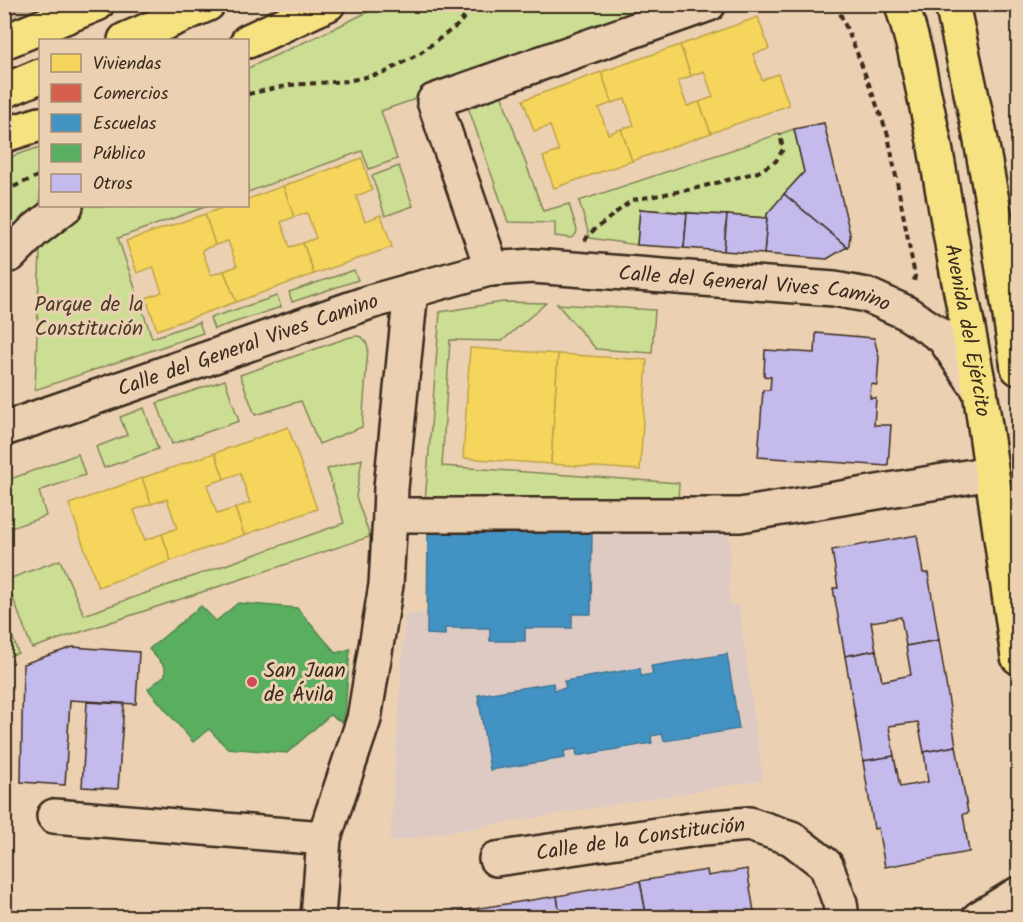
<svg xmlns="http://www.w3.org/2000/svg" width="1023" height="922" font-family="Kalam,sans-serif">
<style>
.built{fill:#dfcac3}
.green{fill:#cbde93;stroke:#838458;stroke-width:1.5}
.homes{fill:#f6d55c;stroke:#bea249;stroke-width:1.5}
.shops{fill:#d6604d;stroke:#a8503f;stroke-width:1.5}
.schools{fill:#4393c3;stroke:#417492;stroke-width:1.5}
.public{fill:#5aae61;stroke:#51864d;stroke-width:1.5}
.building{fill:#c4baec;stroke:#3b2a1e;stroke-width:1.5}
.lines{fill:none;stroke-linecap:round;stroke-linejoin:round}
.minor-tunnel{stroke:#c8b094;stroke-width:33;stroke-dasharray:33 16;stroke-linecap:butt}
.minor-casing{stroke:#3b2a1e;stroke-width:38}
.major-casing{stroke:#3b2a1e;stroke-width:38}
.highway-casing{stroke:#3b2a1e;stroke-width:38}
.path{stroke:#3b2a1e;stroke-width:4;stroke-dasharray:6 4.5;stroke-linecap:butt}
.minor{stroke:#ebd1b2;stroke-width:33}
.major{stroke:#f7e281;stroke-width:33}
.highway{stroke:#f7e281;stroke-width:33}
.poi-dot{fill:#d1495b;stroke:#ebd1b2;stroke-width:2}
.labels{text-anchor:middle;stroke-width:6;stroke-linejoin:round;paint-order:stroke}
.street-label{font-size:21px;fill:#3b2a1e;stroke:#ebd1b2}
.park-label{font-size:21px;fill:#493c2a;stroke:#ebd1b2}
.poi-label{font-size:21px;fill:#3b2a1e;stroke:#ebd1b2;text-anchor:start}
</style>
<rect width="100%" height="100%" fill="#ebd1b2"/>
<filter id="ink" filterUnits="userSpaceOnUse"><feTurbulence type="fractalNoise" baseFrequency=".0167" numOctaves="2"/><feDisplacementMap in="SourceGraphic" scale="12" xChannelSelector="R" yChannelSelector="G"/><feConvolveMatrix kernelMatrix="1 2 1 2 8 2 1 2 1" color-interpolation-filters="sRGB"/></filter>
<g filter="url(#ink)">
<polygon class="built" points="730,528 729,605 739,606 763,780 390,842 405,614 427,613 428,529"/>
<g class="green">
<polygon points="382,5 684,5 381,111 397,159 369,169 362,151 248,192 248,68 333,29"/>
<polygon points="498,86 543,211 569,204 577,230 576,234 571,238 555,236 555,223 508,222 465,98"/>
<polygon points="794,129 804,172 767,214 767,218 640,209 637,245 590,238 579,201"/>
<polygon points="40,147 40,206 208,206 118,238 152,338 199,322 203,333 35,390 40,250 5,247 4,159"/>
<polygon points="399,166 413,206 385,216 372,176"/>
<polygon points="354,270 358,280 292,302 289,292"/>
<polygon points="277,296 281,307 214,329 210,318"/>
<polygon points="503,302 546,303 502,341 450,340 442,466 679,483 678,500 425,502 440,312"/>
<polygon points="557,304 655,310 652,353 596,349"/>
<path d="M358,336C364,337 366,341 368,347L362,427L319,444L301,401L255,415L240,375L350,337Z"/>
<polygon points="225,380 239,421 172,444 157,403"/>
<polygon points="144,408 158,449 104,468 96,447 127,435 120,417"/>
<polygon points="78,454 85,475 39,491 46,516 5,530 5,481"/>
<polygon points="362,459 356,497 369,533 369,537 32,648 6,580 60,560 84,615 344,523 327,469"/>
<polygon points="5,614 18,653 5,657 4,657"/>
</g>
<g class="homes">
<polygon points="758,17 769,49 753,54 762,80 778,74 789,105 711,133 699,102 713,97 704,71 691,76 680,45"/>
<polygon points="680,45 691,76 678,81 687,106 699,102 711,133 632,161 621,129 634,125 625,99 612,103 601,72"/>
<polygon points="601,72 612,103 599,108 608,134 621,129 632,161 554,188 543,157 559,151 550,126 534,131 523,100"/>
<polygon points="362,158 372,190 356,196 365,221 381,215 392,247 314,274 303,243 316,238 307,213 294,217 283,186"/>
<polygon points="283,186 294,217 281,222 290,247 303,243 314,274 236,302 224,271 237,266 228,241 215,245 205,214 228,206 248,206 248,199"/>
<polygon points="205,214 215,245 202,250 211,275 224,271 236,302 157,330 146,298 162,292 153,267 137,273 126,241"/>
<polygon points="470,348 558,354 551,464 463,458"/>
<polygon points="558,354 647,360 640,470 551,464"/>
<polygon points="288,427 317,509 244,535 235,508 250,503 240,473 224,479 215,453"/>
<polygon points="215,453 224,479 207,485 217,514 235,508 244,535 171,561 162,534 177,528 167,499 151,504 142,478"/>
<polygon points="142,478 151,504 134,510 145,540 162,534 171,561 98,587 69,504"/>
</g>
<polygon class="shops" points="227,910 228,918 184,918"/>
<g class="schools">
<polygon points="428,529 592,529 591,614 572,614 572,628 525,628 525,641 490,641 490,628 445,628 445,635 427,634"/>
<polygon points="727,654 739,729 664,741 662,734 651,736 652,743 577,756 576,749 564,751 565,758 490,770 478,695 553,683 554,690 566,688 564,681 640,668 641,676 653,674 651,666"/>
</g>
<polygon class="public" points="238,603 297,608 336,653 350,649 344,723 330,715 287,753 227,748 209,729 193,742 148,689 165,675 165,667 149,649 201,606 216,621"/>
<g class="building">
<polygon points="824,123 850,234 849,245 847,247 784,194 804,172 794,129"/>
<polygon points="784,194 847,247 827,259 764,254 767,214"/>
<polygon points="640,209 687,213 684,248 637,245"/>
<polygon points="687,213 727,215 724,251 684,248"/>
<polygon points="727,215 767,218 764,254 724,251"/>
<polygon points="816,333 874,338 879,357 877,385 871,384 870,398 876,398 874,425 891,425 888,466 758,457 763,390 770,390 771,377 764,376 765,350 815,353"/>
<polygon points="917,535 923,573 928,573 939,640 906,646 901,617 871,622 876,650 845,656 833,588 838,588 832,550"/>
<polygon points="939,640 956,746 924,752 918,722 889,726 894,756 863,761 845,656 876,650 882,681 911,675 906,646"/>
<polygon points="73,647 139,652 136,704 70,700 65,785 21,782 23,664"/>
<polygon points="87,702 124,704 118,789 82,787"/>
<polygon points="956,746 968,813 963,814 969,852 885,867 878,828 874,829 863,761 894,756 900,787 928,782 924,752"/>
<polygon points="747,869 755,918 675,918 674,909 646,914 640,881 707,870 708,876"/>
<polygon points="640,881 646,914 627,918 560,918 557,896"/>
<polygon points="557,896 560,918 475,918 473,909"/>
<polygon points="473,909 475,918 428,918"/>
</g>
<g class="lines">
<polyline class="minor-tunnel" points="27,4 41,40"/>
<defs>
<g id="minor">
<polyline points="10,255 34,231 66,206"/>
<polyline points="492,269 434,101 709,4"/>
<path id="s1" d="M4,429L370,302L489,269L533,266L834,289L867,295L905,312L943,337L980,391"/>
<polyline points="390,515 391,488 411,290"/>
<polyline points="54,816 324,838"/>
<path id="s2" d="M496,859L704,828L749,824L791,838L826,865L840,903L842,918"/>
<polyline points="318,918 324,838 364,719 386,585 390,515 740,515 991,473"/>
<polyline points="979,918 1018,894"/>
</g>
<g id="major">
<path id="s3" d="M902,4L915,51L934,141L955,261L980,391L1018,657"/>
<polyline points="952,4 979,130 995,217 1018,368"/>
</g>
<g id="highway">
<polyline points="125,40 208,4"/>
<polyline points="248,41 328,4"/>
<polyline points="4,42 97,4"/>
<polyline points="4,91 40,76"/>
<polyline points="4,135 40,124"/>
</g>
</defs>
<use href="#minor" class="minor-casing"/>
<use href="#major" class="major-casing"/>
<use href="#highway" class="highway-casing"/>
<g class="path">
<polyline points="836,4 856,50 888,135 915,276 914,282"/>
<polyline points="248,94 290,85 347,81 384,73 420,53 458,25 475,4"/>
<polyline points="4,191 40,175"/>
<polyline points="585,241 589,234 632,200 693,189 758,172 776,161 783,149 780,134"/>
</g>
<use href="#minor" class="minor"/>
<use href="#major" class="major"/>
<use href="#highway" class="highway"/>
</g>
</g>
<circle class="poi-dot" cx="252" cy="682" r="6"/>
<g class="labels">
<g class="street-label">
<text dy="7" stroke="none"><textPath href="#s1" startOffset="778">Calle del General Vives Camino</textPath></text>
<text dy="7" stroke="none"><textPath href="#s3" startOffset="333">Avenida del Ejército</textPath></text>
<text dy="7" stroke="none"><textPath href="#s1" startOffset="258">Calle del General Vives Camino</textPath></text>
<text dy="7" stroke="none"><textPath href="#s2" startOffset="146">Calle de la Constitución</textPath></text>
</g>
<g class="park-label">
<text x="89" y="311">Parque de la<tspan x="89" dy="24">Constitución</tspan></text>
</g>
<g class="poi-label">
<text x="264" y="677">San Juan<tspan x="264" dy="24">de Ávila</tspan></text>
</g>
</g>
<rect width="1023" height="922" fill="none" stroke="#ebd1b2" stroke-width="24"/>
<rect x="12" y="12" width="999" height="898" fill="none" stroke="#3b2a1e" stroke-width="2" filter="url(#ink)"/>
<rect x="39" y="39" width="210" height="168" fill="#ebd1b2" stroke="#a58e77" stroke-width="1.5"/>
<rect x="51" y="54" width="30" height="18" fill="#f6d55c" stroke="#a58e77" stroke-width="1.5"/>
<text x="93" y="69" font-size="18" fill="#3b2a1e">Viviendas</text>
<rect x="51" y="84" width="30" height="18" fill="#d6604d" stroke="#a58e77" stroke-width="1.5"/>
<text x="93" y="99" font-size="18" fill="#3b2a1e">Comercios</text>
<rect x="51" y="114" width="30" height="18" fill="#4393c3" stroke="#a58e77" stroke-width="1.5"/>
<text x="93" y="129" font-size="18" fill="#3b2a1e">Escuelas</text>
<rect x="51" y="144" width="30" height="18" fill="#5aae61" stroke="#a58e77" stroke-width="1.5"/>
<text x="93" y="159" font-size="18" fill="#3b2a1e">Público</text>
<rect x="51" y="174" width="30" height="18" fill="#c4baec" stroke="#a58e77" stroke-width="1.5"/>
<text x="93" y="189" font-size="18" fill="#3b2a1e">Otros</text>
</svg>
